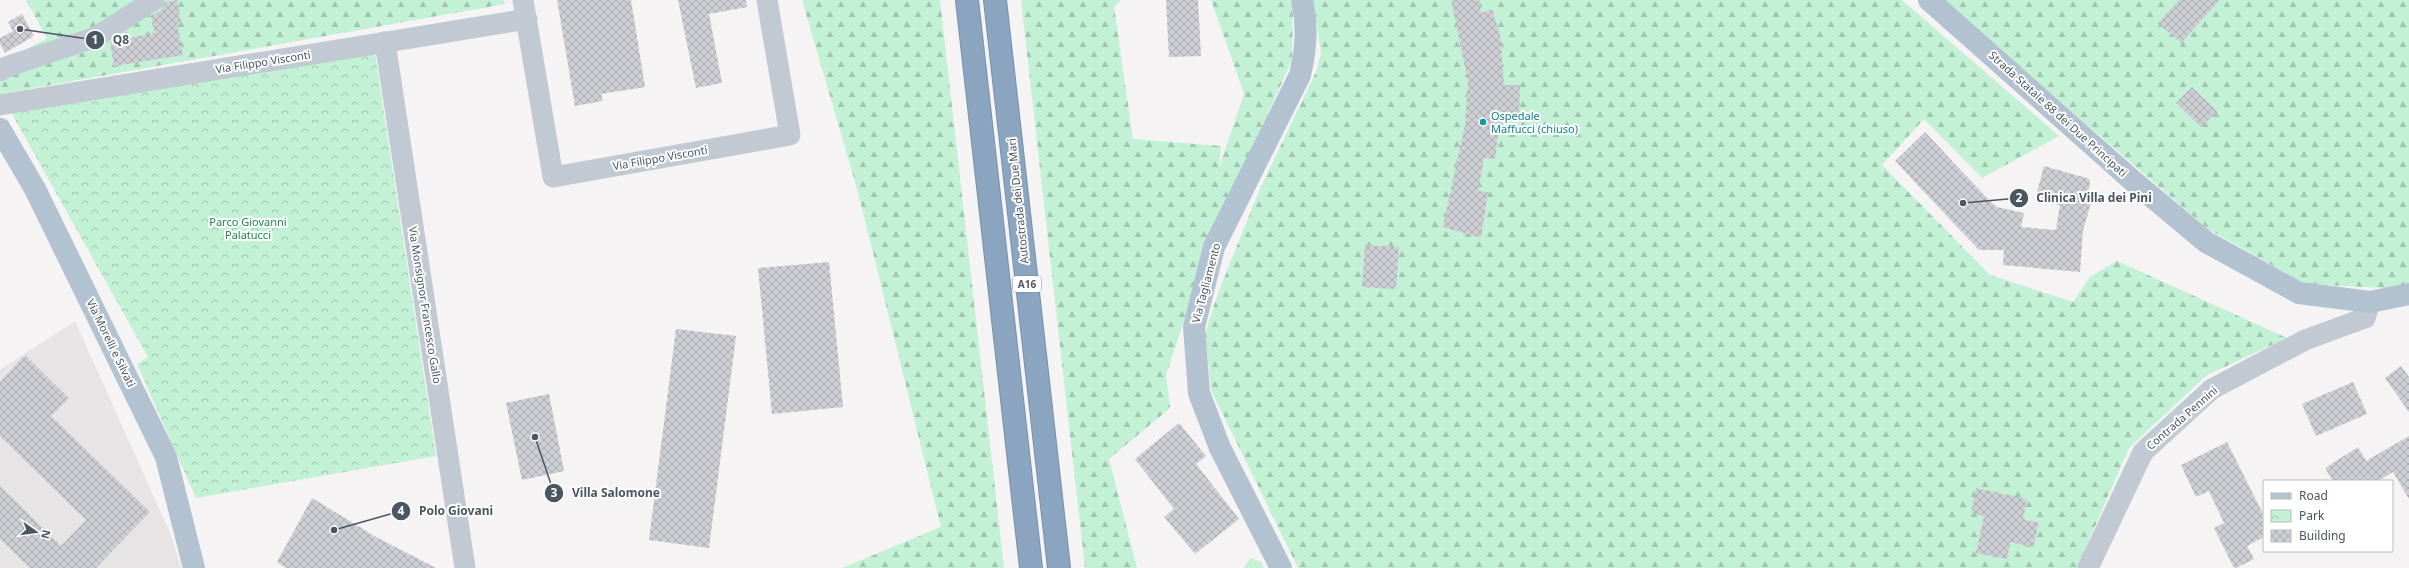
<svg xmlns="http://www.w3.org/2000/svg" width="2409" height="568" font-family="'Noto Sans',sans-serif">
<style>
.education{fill:#e6e4e5}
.grass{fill:#c3f1d5}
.forest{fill:url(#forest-firs)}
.park{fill:url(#park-crowns)}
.building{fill:url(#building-cross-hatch)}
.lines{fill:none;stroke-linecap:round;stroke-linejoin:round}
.highway-casing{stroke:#7690ad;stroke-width:24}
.minor{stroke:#c1cad2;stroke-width:21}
.major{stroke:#b3c2d1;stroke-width:22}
.highway{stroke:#8ba5c1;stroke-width:22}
.culture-dot{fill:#0f9aa8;stroke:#fff;stroke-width:1.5}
.labels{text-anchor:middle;stroke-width:4;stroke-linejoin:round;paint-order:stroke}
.shield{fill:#fff;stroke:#808990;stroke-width:1}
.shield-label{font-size:10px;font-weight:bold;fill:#4a5661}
.street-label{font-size:11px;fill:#4a5661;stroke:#fff}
.culture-label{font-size:11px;fill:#0d838f;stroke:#fff;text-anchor:start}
.park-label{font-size:11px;fill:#17864f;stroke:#fff}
.leader{fill:none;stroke:#4a5661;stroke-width:1.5}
.callout-dot{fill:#4a5661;stroke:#fff;stroke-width:1.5}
.mark-label{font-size:12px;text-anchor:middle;font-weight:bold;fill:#fff}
.callout-label{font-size:12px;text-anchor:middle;font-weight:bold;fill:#4a5661;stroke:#fff;stroke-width:4;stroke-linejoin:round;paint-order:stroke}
</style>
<defs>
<pattern id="forest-firs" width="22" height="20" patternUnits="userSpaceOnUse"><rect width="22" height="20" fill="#c3f1d5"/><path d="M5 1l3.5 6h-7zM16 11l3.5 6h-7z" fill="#a0c6b0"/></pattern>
<pattern id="park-crowns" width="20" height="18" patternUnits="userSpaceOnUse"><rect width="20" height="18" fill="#c3f1d5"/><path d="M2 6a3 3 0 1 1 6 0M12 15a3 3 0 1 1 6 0" fill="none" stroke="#a0c6b0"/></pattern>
<pattern id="building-cross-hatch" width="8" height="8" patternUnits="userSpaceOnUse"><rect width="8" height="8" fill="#cdcfd5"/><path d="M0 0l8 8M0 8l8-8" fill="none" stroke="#a8abb0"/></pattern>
</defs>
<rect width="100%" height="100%" fill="#f5f3f3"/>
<polygon class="education" points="75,321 171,535 181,568 0,568 0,370"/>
<polygon class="grass" points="1251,558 1261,562 1264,568 1244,568"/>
<g class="forest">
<polygon points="26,0 504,0 505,4 0,94 0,64 47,38"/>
<polygon points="802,0 940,0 1004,568 842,568 941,527 858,192"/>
<polygon points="1021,0 1121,0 1114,7 1133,139 1221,146 1219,168 1244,94 1211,0 1290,0 1293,7 1292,60 1229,200 1221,209 1166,375 1170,408 1109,459 1137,568 1085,568"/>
<polygon points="1313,0 1902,0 2059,136 1982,178 1924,119 1882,165 1990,275 2073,302 2090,277 2117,261 2287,338 2207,375 2129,448 2077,568 1298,568 1211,390 1205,334 1218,293 1259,191 1316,72 1321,54"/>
<polygon points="1942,0 2409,0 2409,284 2405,289 2305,284 2208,229"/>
</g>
<polygon class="park" points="375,53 436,456 196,498 137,364 148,357 11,112"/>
<g class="building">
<polygon points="177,0 181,22 177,23 183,55 114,66 110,42 154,33 151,16 161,10 165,2"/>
<polygon points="557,0 631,0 645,87 601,94 603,101 575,106"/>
<polygon points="678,0 746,0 747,7 709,14 722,83 696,88"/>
<polygon points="1166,0 1198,0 1201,56 1169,57"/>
<polygon points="1451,0 1479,0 1481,13 1492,9 1500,35 1504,85 1520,85 1519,119 1503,117 1498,134 1495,159 1484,158 1478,191 1488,192 1481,238 1443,227 1465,125 1468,82"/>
<polygon points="2179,0 2220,0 2181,43 2158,23"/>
<polygon points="22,14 34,36 5,53 0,44 0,38 13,31 8,22"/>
<polygon points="2192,87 2217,111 2201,127 2176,103"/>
<polygon points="1925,132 1989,200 1997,207 2024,213 2021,227 2056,230 2060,205 2035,200 2044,166 2090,179 2089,193 2094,193 2083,230 2080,272 2003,265 2004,250 1979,250 1895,161"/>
<polygon points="1365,245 1399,247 1396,289 1362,287"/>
<polygon points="829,262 843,407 772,414 758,268"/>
<polygon points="676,329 736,336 709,548 649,540"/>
<polygon points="25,355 69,398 51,416 150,512 96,568 30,568 0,539 0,486 61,546 86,520 0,436 0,382"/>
<polygon points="2401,366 2409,377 2409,412 2385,378"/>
<polygon points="2353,382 2367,414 2316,436 2302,404"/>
<polygon points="549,394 564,471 522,480 506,403"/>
<polygon points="1179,423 1206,456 1196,464 1239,519 1195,554 1164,517 1174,509 1135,459"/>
<polygon points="2409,436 2409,499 2393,472 2378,481 2333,481 2325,468 2358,447 2366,461"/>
<polygon points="2227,442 2264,516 2264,537 2247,546 2254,559 2236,568 2234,568 2214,528 2224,523 2209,491 2196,497 2181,465"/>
<polygon points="1976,488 2027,499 2023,519 2039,523 2033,547 2010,542 2007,559 1976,553 1984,516 1971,513"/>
<polygon points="312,498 376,537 436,568 286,568 277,562"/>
</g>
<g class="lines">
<defs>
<g id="highway">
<polyline points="967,0 1031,568"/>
<polyline points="995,0 1059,568"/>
</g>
</defs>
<use href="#highway" class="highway-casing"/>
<g class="minor">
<polyline points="523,0 553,177 790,135 767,0"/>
<polyline points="385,42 465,568"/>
<polyline points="0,71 6,67 96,37 154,0"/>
<polyline points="0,105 527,19"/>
<polyline points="2088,568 2143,452 2212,389 2305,340 2365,318 2370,302"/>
</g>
<g class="major">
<polyline points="1929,0 2133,181 2206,242 2299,293 2370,302 2409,294"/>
<polyline points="0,129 35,189 166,457 194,568"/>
<path d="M1281,568L1220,448L1199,393L1194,327L1214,247L1300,75C1306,49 1308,26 1302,0"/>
</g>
<use href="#highway" class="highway"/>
</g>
<circle class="culture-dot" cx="1483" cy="122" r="4"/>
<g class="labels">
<rect class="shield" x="1013" y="276" width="28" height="16" rx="3"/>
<g class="shield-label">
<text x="1027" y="288">A16</text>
</g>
<g class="street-label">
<text transform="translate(263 62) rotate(-9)" y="4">Via Filippo Visconti</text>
<text transform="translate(2058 114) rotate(42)" y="4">Strada Statale 88 dei Due Principati</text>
<text transform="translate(660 158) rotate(-10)" y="4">Via Filippo Visconti</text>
<text transform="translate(1018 201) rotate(-96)" y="4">Autostrada dei Due Mari</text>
<text transform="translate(1206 283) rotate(-75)" y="4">Via Tagliamento</text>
<text transform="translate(425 305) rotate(81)" y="4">Via Monsignor Francesco Gallo</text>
<text transform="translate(111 343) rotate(64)" y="4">Via Morelli e Silvati</text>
<text transform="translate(2182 418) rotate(-41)" y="4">Contrada Pennini</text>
</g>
<g class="culture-label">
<text x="1491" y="120">Ospedale<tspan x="1491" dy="13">Maffucci (chiuso)</tspan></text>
</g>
<g class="park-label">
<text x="248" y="226">Parco Giovanni<tspan x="248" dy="13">Palatucci</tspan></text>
</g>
</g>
<path class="leader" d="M20 29L95 40M1963 203L2019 198M535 437L554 493M334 530L401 511"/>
<g class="callout-dot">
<circle cx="20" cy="29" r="4"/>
<circle cx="1963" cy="203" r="4"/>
<circle cx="535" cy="437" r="4"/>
<circle cx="334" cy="530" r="4"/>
<circle cx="95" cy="40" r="10"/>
<circle cx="2019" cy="198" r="10"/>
<circle cx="554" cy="493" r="10"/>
<circle cx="401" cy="511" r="10"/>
</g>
<g class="mark-label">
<text x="95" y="44">1</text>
<text x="2019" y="202">2</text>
<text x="554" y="497">3</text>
<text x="401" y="515">4</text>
</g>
<g class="callout-label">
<text x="121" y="44">Q8</text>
<text x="2094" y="202">Clinica Villa dei Pini</text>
<text x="616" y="497">Villa Salomone</text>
<text x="456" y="515">Polo Giovani</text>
</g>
<rect x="2263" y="480" width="130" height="72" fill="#ffffff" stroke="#b7bbc0"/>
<rect x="2271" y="493" width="20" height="6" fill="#b3c2d1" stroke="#b7bbc0"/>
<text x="2299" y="500" font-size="12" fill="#4a5661">Road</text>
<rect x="2271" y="510" width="20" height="12" fill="url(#park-crowns)" stroke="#b7bbc0"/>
<text x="2299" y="520" font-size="12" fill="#4a5661">Park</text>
<rect x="2271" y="530" width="20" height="12" fill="url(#building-cross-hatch)" stroke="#b7bbc0"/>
<text x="2299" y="540" font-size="12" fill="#4a5661">Building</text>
<g transform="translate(36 532) rotate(104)" stroke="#ffffff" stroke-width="3" paint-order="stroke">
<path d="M0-3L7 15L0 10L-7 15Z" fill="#4a5661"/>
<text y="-6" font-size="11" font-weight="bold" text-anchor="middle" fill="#4a5661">N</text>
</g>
</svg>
